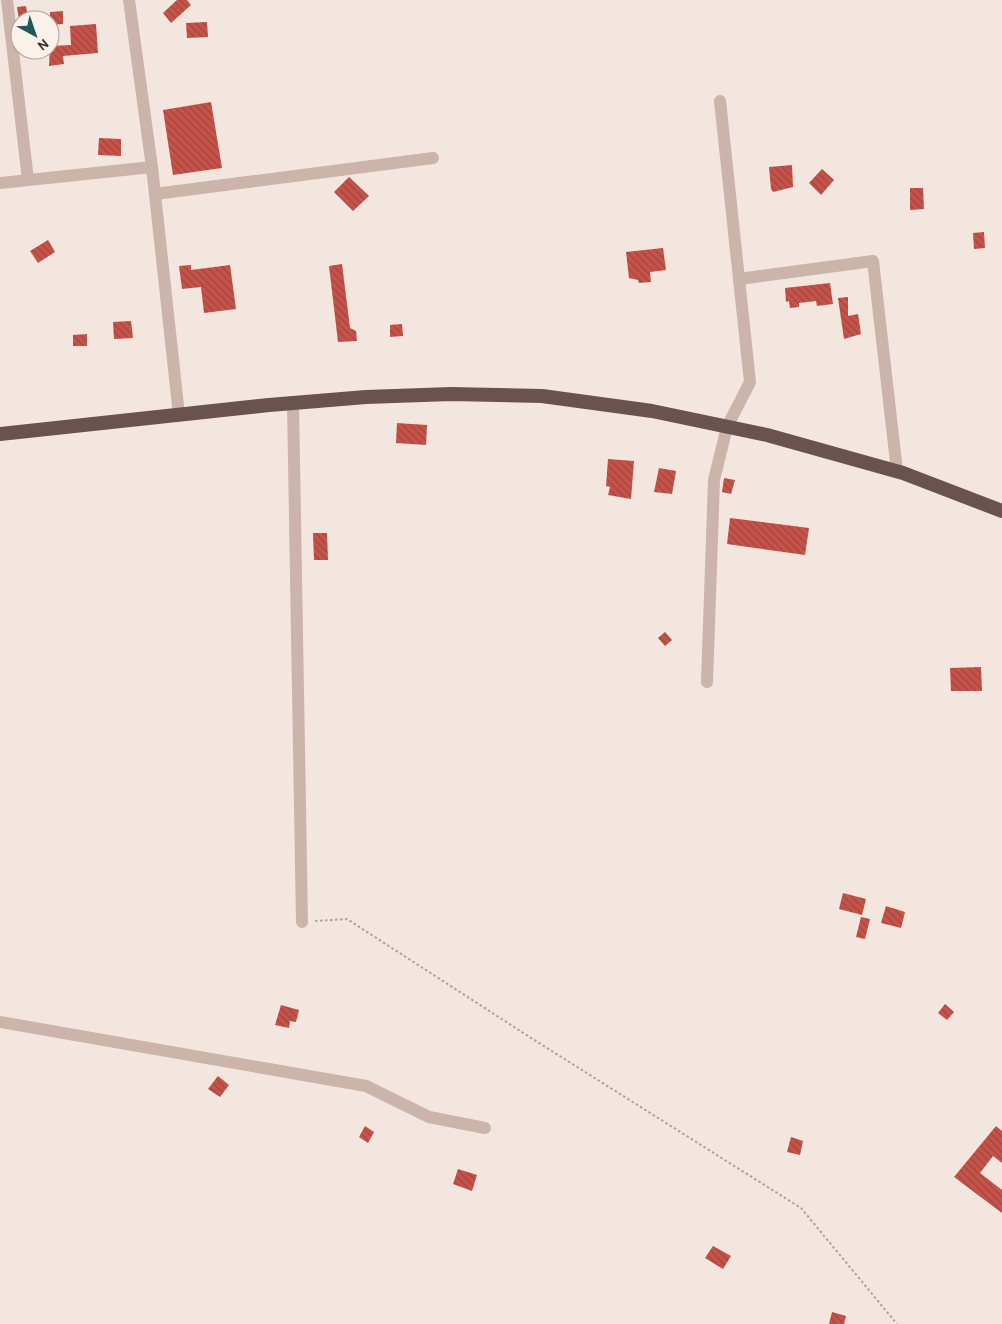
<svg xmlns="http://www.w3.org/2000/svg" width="1002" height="1324" font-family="Karla,sans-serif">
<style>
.building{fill:url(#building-back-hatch)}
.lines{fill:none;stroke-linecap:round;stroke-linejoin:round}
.path{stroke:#b79d94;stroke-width:2;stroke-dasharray:2.5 2.5;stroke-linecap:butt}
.minor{stroke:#cbb4aa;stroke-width:12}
.trunk{stroke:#6a524e;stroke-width:14}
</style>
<defs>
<pattern id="building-back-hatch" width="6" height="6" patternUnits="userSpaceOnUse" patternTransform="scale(1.25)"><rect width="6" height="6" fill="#c65349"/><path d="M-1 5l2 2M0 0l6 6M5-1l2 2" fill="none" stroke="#a2453d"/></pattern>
</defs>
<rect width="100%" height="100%" fill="#f3e6de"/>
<g class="building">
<polygon points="177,0 187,0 191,5 171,23 163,13"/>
<polygon points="26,6 28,19 19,20 17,7"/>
<polygon points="63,11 63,24 50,25 50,12"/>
<polygon points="207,22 208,37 187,38 186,23"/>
<polygon points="96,24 98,53 63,56 64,64 49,66 50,46 71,45 70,26"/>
<polygon points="211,102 222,168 173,175 163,110"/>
<polygon points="99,138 121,139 121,156 98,155"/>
<polygon points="792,165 793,187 773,192 771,189 769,167"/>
<polygon points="822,169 834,180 821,195 809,183"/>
<polygon points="349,177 369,196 353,211 334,192"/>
<polygon points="910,188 923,188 924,209 910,210"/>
<polygon points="984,232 985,248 974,249 973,233"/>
<polygon points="48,240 55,252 38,263 30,251"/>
<polygon points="663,248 666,270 650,272 651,282 639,283 638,280 629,278 626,252"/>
<polygon points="342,264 350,328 356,331 357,341 338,342 329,266"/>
<polygon points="191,265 191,270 230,265 236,309 204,313 201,287 182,289 179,266"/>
<polygon points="830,283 833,304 817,306 816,301 799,303 799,307 790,308 789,301 786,302 785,288"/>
<polygon points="848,297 848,316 858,314 861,334 844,339 838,298"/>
<polygon points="131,321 133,338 114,339 113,322"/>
<polygon points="402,324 403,336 390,337 390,325"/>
<polygon points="87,334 87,346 73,346 73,335"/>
<polygon points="397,423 427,425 426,445 396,443"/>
<polygon points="608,459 634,461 631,499 608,495 610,487 606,486"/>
<polygon points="659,468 676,471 672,494 654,492"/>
<polygon points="724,478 735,480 731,494 722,492"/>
<polygon points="730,518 809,528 805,555 727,544"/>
<polygon points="313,533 327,533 328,560 314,560"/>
<polygon points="665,632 672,640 665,646 658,638"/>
<polygon points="981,667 982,691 951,691 950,668"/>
<polygon points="843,893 866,899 862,915 839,909"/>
<polygon points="886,906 905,912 901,928 881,923"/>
<polygon points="861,917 870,919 865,939 856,937"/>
<polygon points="945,1004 954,1012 947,1020 938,1013"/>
<polygon points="281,1005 299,1010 296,1022 290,1021 289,1028 275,1025"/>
<polygon points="218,1076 229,1085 220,1097 208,1089"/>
<polygon points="365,1126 374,1132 368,1143 359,1137"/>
<polygon points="996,1126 1002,1131 1002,1163 993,1156 980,1173 1002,1190 1002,1213 954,1177"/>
<polygon points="791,1137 803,1141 800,1155 787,1152"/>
<polygon points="458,1169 477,1175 472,1191 453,1184"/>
<polygon points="713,1246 731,1256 723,1269 705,1258"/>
<polygon points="832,1312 846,1316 844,1324 829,1324"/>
</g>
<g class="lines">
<polyline class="path" points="315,921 347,919 528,1036 801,1208 897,1324"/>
<g class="minor">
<polyline points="7,0 28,180"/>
<polyline points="129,0 152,167 179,415"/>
<polyline points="0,183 152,167"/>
<polyline points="155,194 433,158"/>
<polyline points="739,279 873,261 897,471"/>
<polyline points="293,403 302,922"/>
<polyline points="707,682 714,480 727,427 750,382 720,101"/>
<polyline points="0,1022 366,1086 429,1117 485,1128"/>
</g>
<polyline class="trunk" points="0,434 269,405 366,397 451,394 542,396 652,411 767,435 903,473 1002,511"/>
</g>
<g transform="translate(35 35) rotate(140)"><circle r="24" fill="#faf1eb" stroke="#aca29d"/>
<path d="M0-4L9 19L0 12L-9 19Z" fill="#1e5a55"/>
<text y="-8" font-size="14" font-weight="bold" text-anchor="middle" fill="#382c29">N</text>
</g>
</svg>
